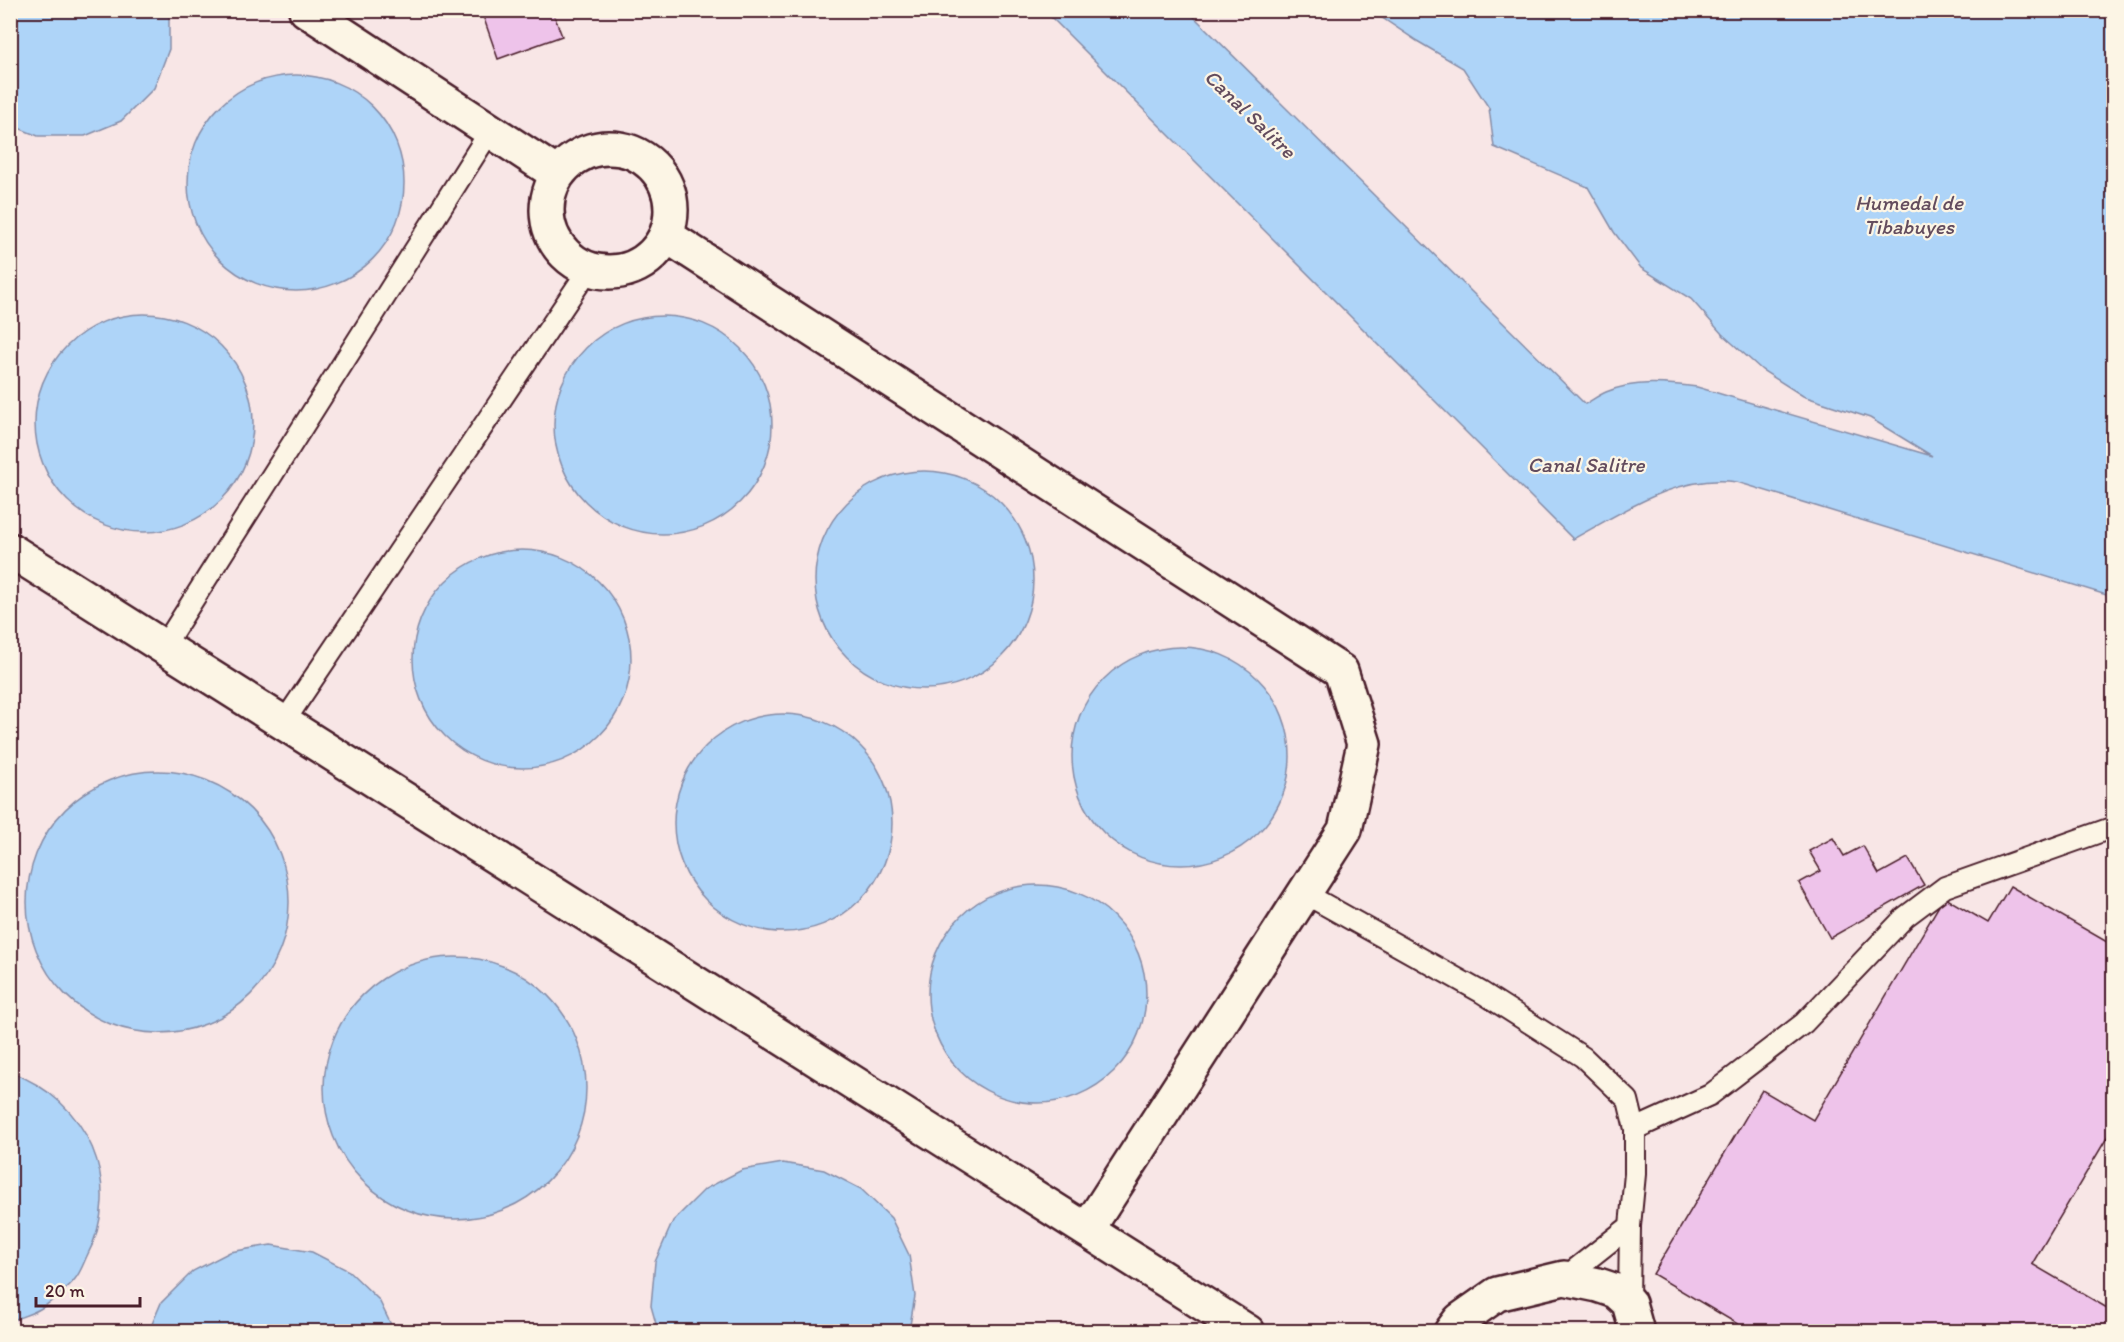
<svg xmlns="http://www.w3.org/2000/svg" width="2124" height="1342" font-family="Itim,sans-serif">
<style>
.water{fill:#aed4f8;stroke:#868ca6;stroke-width:1.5}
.building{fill:#eec3ea;stroke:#4a1f2b;stroke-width:1.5}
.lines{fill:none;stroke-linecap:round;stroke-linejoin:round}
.lane-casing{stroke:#4a1f2b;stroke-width:24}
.street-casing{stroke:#4a1f2b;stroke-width:38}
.lane{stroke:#fcf5e5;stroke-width:20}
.street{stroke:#fcf5e5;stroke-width:33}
.labels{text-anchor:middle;stroke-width:4.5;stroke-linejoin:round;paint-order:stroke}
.water-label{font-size:21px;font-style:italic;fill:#634c5e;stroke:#fcf5e5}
</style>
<rect width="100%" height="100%" fill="#f8e6e6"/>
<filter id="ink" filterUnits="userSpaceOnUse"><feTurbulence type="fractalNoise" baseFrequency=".0167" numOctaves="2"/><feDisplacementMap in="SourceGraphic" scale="12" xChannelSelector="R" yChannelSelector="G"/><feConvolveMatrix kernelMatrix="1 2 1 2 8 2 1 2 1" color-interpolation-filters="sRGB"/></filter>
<g filter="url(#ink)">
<g class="water">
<polygon points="10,11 169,11 169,49 154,88 121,121 85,136 38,136 11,125"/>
<path d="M1045,11H1188L1585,404C1592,400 1599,395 1606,392C1634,380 1668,383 1697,387L1932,456L1870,418L1803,396L1762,370L1722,334L1691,299L1641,268L1614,232L1588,187L1494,147L1489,108L1463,68L1417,41L1372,11H2113V597L1737,482C1678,473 1623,512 1573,539Z"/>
<circle cx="296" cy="183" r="108"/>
<circle cx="144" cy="423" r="109"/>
<circle cx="663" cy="425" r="109"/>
<circle cx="924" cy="580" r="109"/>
<circle cx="522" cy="659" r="109"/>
<circle cx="1181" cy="756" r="109"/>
<circle cx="783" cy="823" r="109"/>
<circle cx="158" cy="902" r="131"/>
<circle cx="1037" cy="994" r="109"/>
<circle cx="455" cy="1088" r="131"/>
<path d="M10,1072C88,1100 126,1184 86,1258C83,1265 80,1273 75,1279C69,1287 49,1304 40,1309C31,1314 20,1317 11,1321Z"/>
<polygon points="783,1163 824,1170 861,1189 891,1218 909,1255 915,1296 909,1331 658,1331 651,1306 655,1262 673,1221 705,1189 742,1170"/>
<polygon points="271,1245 312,1252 349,1271 379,1300 394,1331 149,1331 161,1303 193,1271 230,1252"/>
</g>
<g class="building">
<polygon points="481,10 552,10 562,36 498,59"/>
<polygon points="1833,838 1844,856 1863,846 1879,874 1908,858 1924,885 1830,938 1799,883 1821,871 1809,851"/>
<polygon points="2010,886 2114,946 2114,1126 2032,1264 2114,1312 2114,1332 1751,1332 1653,1274 1762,1090 1813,1120 1944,897 1988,923"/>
</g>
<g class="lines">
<defs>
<g id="lane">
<polyline points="164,646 490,131"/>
<polyline points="284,722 589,269"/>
<polyline points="1304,893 1481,992 1583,1057 1628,1100 1635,1129 1635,1174 1630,1226 1564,1278"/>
<polyline points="1635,1129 1710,1095 1804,1023 1905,917 1945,887 2114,827"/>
<polyline points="1629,1303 1630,1226"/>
</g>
<g id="street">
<polyline points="306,10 557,174"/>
<circle cx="609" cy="210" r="62"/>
<polyline points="667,236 1341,671 1364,744 1345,830 1087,1230"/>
<polyline points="10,550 1248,1332"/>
<polyline points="1451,1332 1460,1320 1497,1294 1564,1278 1598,1285 1616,1291 1629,1303 1637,1332"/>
</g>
</defs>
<use href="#lane" class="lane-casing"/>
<use href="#street" class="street-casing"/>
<use href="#lane" class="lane"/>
<use href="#street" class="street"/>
</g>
</g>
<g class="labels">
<g class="water-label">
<text transform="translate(1250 114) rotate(44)" y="7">Canal Salitre</text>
<text x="1909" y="210">Humedal de<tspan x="1909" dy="24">Tibabuyes</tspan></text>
<text x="1586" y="472">Canal Salitre</text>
</g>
</g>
<rect width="2124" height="1342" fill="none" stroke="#fcf5e5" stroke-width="36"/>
<rect x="18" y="18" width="2088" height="1306" fill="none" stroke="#4a1f2b" stroke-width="2" filter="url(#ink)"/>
<path d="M36 1297v9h104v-9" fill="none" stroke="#4a1f2b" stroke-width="3"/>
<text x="45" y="1297" font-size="18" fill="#4a1f2b" stroke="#fcf5e5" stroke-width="4.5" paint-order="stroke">20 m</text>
</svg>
